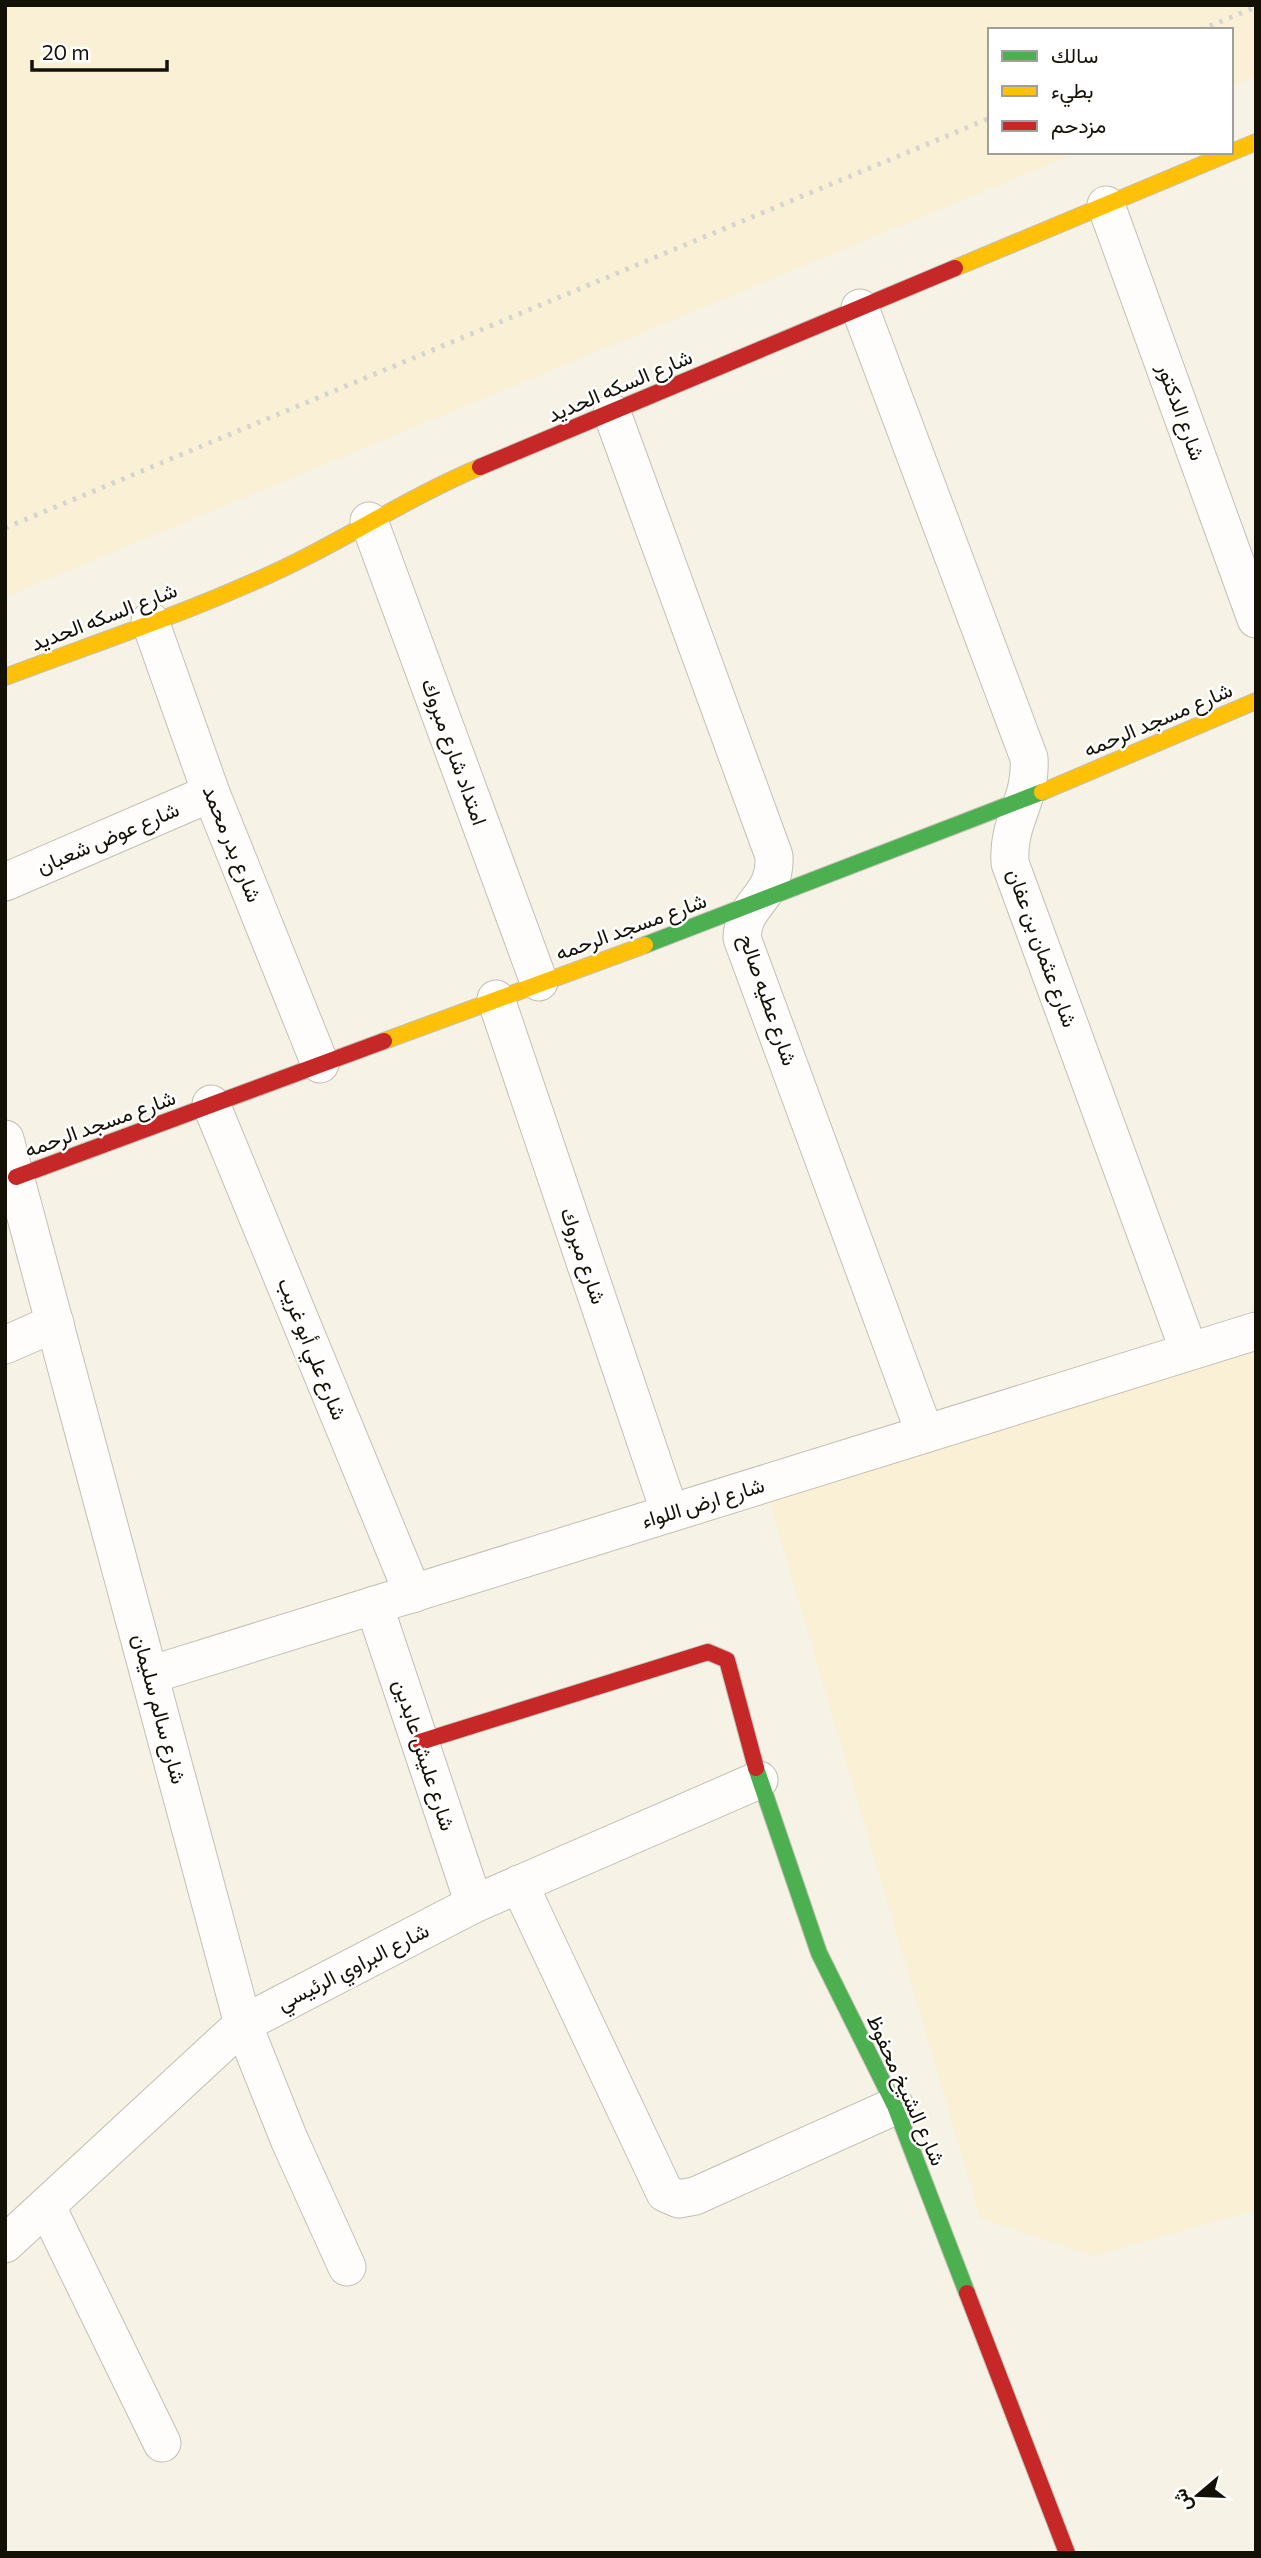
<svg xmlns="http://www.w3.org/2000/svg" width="1261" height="2558" font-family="Commissioner,Vazirmatn,sans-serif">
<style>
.built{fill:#f9f0d5}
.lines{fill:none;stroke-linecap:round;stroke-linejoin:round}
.street-casing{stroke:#c3bfb4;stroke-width:39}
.fast-casing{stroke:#c3bfb4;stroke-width:18}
.slow-casing{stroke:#c3bfb4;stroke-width:18}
.jam-casing{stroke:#c3bfb4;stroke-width:18}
.street{stroke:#fefdfb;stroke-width:37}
.fast{stroke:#4caf50;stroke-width:16}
.slow{stroke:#ffc107;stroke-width:16}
.jam{stroke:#c62828;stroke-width:16}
.rail{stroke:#d6d4d1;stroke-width:5;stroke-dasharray:3.5 7;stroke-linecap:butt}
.labels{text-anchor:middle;stroke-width:5;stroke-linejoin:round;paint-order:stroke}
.street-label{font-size:21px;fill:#131006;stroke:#fff}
</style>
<rect width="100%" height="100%" fill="#f6f2e5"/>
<g class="built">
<polygon points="5,5 1256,5 1256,76 1231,87 1231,30 990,30 990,152 1079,152 5,597"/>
<polygon points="1256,1349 1256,2210 1094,2256 980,2218 767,1494"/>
</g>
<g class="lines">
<defs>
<g id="street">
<polyline points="1106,205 1256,619"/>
<path d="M860,308L1029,758C1032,802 1007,820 1010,863L1189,1351"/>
<path d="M612,413L774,856C776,899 743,901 742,938L925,1434"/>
<polyline points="369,521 539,982"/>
<polyline points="150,621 211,793 320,1064"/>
<polyline points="5,882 211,793"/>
<polyline points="496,999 670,1513"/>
<polyline points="211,1104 413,1594"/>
<polyline points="5,1139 243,2024 289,2139 347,2267"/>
<polyline points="5,1345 55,1323"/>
<polyline points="374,1605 474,1904"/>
<polyline points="150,1675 1256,1331"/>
<polyline points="519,1884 665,2193 679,2199 695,2196 895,2106"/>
<polyline points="47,2207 162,2443"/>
<polyline points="5,2244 243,2024 474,1904 759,1780"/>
</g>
<g id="fast">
<polyline points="645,945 1042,792"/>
<polyline points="756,1768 819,1953 895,2106 967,2293"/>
</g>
<g id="slow">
<polyline points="955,268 1256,142"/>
<path d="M5,677C87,646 172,618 253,582C331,549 402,500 480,467"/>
<polyline points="1042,792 1256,701"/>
<polyline points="384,1041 645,945"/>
</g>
<g id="jam">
<polyline points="480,467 955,268"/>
<polyline points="16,1177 384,1041"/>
<polyline points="420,1742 708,1652 727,1660 756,1768"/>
<polyline points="967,2293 1067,2553"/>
</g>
</defs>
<use href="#street" class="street-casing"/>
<use href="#fast" class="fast-casing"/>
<use href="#slow" class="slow-casing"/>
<use href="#jam" class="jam-casing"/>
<use href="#street" class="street"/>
<use href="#fast" class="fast"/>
<use href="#slow" class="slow"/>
<use href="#jam" class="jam"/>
<g class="rail">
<polyline points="1200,30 1256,7"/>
<polyline points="5,528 990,118"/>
</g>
</g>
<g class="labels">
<g class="street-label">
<text transform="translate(620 386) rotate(-23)" y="7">شارع السكه الحديد</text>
<text transform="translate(1181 412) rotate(70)" y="7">شارع الدكتور</text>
<text transform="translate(104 617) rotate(-21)" y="7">شارع السكه الحديد</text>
<text transform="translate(1158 720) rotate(-23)" y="7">شارع مسجد الرحمه</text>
<text transform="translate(454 752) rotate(70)" y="7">امتداد شارع مبروك</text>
<text transform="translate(108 838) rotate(-23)" y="7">شارع عوض شعبان</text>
<text transform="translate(232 844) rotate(68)" y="7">شارع بدر محمد</text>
<text transform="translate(631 927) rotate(-20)" y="7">شارع مسجد الرحمه</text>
<text transform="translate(1042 948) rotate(70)" y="7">شارع عثمان بن عفان</text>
<text transform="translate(768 1000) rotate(71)" y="7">شارع عطيه صالح</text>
<text transform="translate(100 1124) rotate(-20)" y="7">شارع مسجد الرحمه</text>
<text transform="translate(583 1256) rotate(71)" y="7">شارع مبروك</text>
<text transform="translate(312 1349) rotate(68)" y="7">شارع علي أبو غريب</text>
<text transform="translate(703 1503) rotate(-17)" y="7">شارع ارض اللواء</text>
<text transform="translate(159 1709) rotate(75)" y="7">شارع سالم سليمان</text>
<text transform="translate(424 1755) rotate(72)" y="7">شارع عليش عابدين</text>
<text transform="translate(353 1967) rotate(-27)" y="7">شارع البراوي الرئيسي</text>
<text transform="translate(906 2090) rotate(66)" y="7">شارع الشيخ محفوظ</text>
</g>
</g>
<rect width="1261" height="2558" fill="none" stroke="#131006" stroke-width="14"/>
<rect x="988" y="28" width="245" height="126" fill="#ffffff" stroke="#a19f9b" stroke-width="2"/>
<rect x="1002" y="51" width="35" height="10" fill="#4caf50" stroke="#a19f9b" stroke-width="2"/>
<text x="1051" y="63" font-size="21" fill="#131006">سالك</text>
<rect x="1002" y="86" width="35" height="10" fill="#ffc107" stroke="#a19f9b" stroke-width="2"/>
<text x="1051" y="98" font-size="21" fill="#131006">بطيء</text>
<rect x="1002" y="121" width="35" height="10" fill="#c62828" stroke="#a19f9b" stroke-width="2"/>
<text x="1051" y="133" font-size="21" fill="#131006">مزدحم</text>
<g transform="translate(1198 2495) rotate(251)" stroke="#ffffff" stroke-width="5" paint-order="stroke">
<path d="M0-5L12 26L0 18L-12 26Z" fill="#131006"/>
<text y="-10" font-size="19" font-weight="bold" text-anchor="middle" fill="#131006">ش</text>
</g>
<path d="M32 60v10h135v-10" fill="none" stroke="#131006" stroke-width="3.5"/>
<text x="42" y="60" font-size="21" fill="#131006" stroke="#ffffff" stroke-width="5" paint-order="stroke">20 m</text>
</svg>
